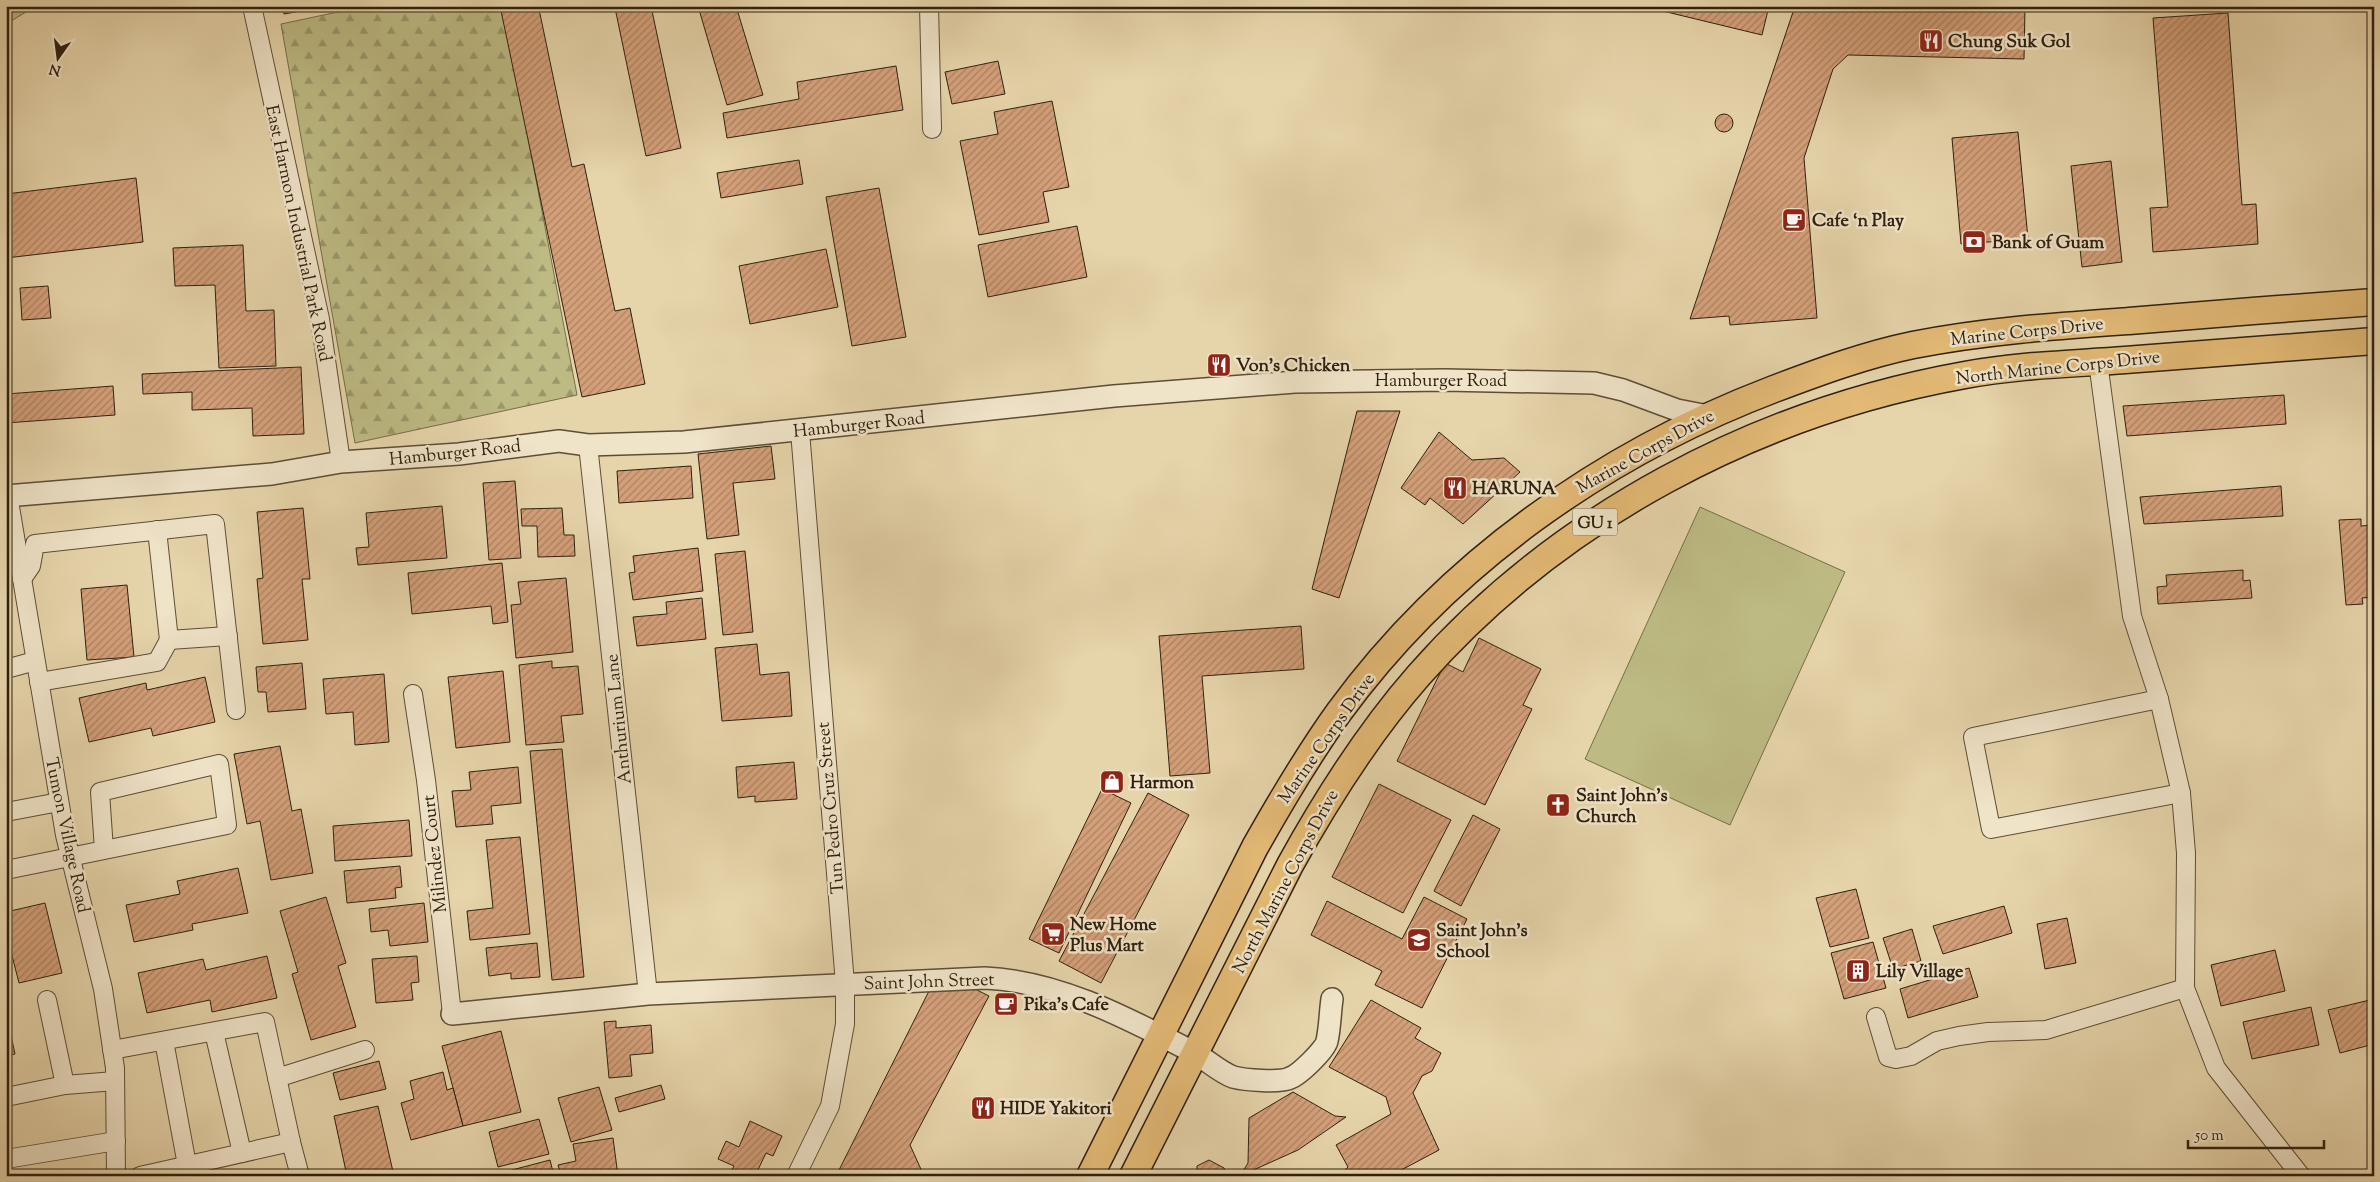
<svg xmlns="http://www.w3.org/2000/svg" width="2380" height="1182" font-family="'Sorts Mill Goudy',serif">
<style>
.forest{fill:url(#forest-firs);stroke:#766d49}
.garden{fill:#bdba83;stroke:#766d49}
.building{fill:url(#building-hatch);stroke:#2f200f}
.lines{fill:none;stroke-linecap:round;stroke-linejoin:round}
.minor-casing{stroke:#5d4d36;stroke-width:20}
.tertiary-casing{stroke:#5d4d36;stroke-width:24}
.primary-casing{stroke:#2f200f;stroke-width:29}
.minor{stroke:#efe3c8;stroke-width:18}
.tertiary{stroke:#efe3c8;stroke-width:21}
.primary{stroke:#e3ba75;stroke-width:26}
.labels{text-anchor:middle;stroke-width:5;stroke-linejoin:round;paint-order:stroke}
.shield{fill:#efe3c8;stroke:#695a46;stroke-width:1}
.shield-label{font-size:16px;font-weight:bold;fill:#2f200f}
.poi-label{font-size:18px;font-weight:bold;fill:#2f200f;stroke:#efe3c8;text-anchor:start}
.street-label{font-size:18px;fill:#2f200f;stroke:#efe3c8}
</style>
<defs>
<pattern id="forest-firs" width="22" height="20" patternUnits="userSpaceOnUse" patternTransform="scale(1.25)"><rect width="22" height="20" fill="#bdba83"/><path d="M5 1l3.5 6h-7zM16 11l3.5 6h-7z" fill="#9a976a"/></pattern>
<pattern id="building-hatch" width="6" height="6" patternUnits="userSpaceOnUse" patternTransform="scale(1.25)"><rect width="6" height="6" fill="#d4a07a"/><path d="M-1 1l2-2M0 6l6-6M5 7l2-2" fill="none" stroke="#ac8262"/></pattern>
</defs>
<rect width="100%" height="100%" fill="#e6d4aa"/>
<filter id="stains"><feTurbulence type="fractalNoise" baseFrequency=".004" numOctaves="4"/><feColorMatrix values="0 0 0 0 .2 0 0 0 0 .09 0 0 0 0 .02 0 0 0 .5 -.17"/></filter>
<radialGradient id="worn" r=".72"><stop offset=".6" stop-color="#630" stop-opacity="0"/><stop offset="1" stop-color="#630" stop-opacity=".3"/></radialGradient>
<g class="forest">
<polygon points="6,6 36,6 6,24"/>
<polygon points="366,6 503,6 577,395 355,443 281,24"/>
</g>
<polygon class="garden" points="1700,507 1845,572 1730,825 1585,759"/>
<g class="building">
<polygon points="283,6 329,6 284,14"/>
<polygon points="500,6 553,6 539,9 572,167 584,164 615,311 630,308 645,384 582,397"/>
<polygon points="624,6 651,6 681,148 646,156 615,8"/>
<polygon points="698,6 736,6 763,95 727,105"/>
<polygon points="1642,6 1769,6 1762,35"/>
<polygon points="1795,6 2025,6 2024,59 1848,55 1833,69 1804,158 1817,318 1730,325 1729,316 1690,319"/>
<polygon points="2228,13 2242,205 2256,204 2258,244 2153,252 2150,208 2168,207 2153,18"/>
<polygon points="998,61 1005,94 952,104 945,72"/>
<polygon points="896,66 903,110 727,138 723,113 799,99 797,82"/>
<polygon points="1052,101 1069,187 1043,192 1049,222 979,235 960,141 998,134 994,112"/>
<circle cx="1724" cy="123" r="9"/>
<polygon points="2018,132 2028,239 1961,244 1952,138"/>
<polygon points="799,160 803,184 721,198 717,173"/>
<polygon points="2111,161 2122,262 2082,267 2071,166"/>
<polygon points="136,178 143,242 6,258 6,194"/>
<polygon points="879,188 906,337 852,346 826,197"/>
<polygon points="1077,226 1087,277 988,297 978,245"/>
<polygon points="243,245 246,311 274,310 276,366 219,368 215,285 175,286 173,248"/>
<polygon points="826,249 838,307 750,324 739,266"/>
<polygon points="48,286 51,318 22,320 20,288"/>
<polygon points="301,367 304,434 253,436 252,408 192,410 192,392 143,394 142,374"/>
<polygon points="113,386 115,415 6,423 6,394"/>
<polygon points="2284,395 2286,424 2127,436 2123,406"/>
<polygon points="1357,411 1400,411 1339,598 1312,589"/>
<polygon points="1439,432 1472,460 1504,458 1520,472 1463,524 1430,498 1425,505 1401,488"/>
<polygon points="771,446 775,479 733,483 739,535 707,539 698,454"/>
<polygon points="691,466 693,498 619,503 617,471"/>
<polygon points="515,481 521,558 489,560 483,483"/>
<polygon points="2281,486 2283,516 2144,524 2140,497"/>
<polygon points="442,506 447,558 358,565 356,548 369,547 366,513"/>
<polygon points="303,508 310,579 302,579 308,640 263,644 257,579 263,578 257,512"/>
<polygon points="562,508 564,535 574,535 575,556 538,557 537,526 522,526 521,509"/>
<polygon points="2361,519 2361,526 2374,525 2374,597 2362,598 2363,604 2346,605 2339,520"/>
<polygon points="698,548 703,591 633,600 629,573 635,572 633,556"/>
<polygon points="745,551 753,632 723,635 715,554"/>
<polygon points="502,563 508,622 493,624 491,606 412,614 408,573"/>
<polygon points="2243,570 2243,581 2250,580 2252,598 2158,604 2157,587 2167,586 2166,575"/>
<polygon points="566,578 573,652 516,658 511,605 521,604 518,582"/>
<polygon points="127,585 134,657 87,660 81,589"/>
<polygon points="702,598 706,639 637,646 633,617 667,614 666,602"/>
<polygon points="1301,626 1304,669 1202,676 1210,773 1170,776 1159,636"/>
<polygon points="1479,638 1541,669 1523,705 1532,709 1485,805 1397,761 1445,663 1463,672"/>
<polygon points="757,644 760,675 789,672 792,716 722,721 715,648"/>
<polygon points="552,661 552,668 578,666 583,714 561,716 564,742 526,745 519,665"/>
<polygon points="302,663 306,709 268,712 266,692 258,692 256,667"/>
<polygon points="503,671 510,742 456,748 448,677"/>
<polygon points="384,674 389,742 355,745 353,712 326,714 323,679"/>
<polygon points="205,677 215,722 153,736 151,728 89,742 79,698 146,683 147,690"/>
<polygon points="280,746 292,811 301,809 313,873 271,880 260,821 247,824 234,754"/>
<polygon points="562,749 584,977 552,980 530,751"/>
<polygon points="794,762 797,799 755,802 755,796 738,798 736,767"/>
<polygon points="518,767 521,803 491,806 493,824 456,827 452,791 471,790 469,772"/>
<polygon points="1379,784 1451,820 1403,913 1332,877"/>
<polygon points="1102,789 1131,803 1059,953 1029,939"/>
<polygon points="1148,793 1189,815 1101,983 1059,961"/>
<polygon points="1473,815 1500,829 1461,906 1434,891"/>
<polygon points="409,820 412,856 335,861 333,826"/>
<polygon points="520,837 530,934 470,940 467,911 493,908 486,840"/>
<polygon points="400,866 402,887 395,888 396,898 347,903 344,871"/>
<polygon points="238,868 248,913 192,924 193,930 134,942 126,905 180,894 177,881"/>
<polygon points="1856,889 1869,938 1830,947 1816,898"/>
<polygon points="326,897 346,963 338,966 356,1027 311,1040 292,974 298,972 280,911"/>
<polygon points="1424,897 1467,919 1422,1008 1375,985 1382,971 1311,935 1327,901 1402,939"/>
<polygon points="45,903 62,973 19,983 6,932 6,912"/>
<polygon points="424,903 428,942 390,946 388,930 371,932 369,909"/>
<polygon points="2004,906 2012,933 1943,954 1933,926"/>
<polygon points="2067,918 2076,963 2045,969 2037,924"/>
<polygon points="1912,929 1921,961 1893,969 1883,938"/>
<polygon points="1873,942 1886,988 1844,999 1831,953"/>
<polygon points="537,943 540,977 511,979 511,973 489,976 486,948"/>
<polygon points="2275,950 2285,991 2221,1006 2211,965"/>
<polygon points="267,956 277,998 212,1012 210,1000 147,1013 138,973 203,959 206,970"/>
<polygon points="417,956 419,982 411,983 413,1000 376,1003 372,959"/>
<polygon points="1969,968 1978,997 1908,1018 1900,989"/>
<polygon points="969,986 989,996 910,1145 924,1176 836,1176 930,989"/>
<polygon points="2374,999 2374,1044 2340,1053 2328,1010"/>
<polygon points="1371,1000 1421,1028 1415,1038 1441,1053 1432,1071 1422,1076 1413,1093 1439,1150 1390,1176 1339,1176 1348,1167 1336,1145 1391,1114 1386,1097 1329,1067"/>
<polygon points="2311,1007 2319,1045 2252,1059 2243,1022"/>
<polygon points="6,1012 15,1054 6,1056"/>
<polygon points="616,1021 616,1028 651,1025 653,1053 630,1055 632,1076 609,1078 604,1022"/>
<polygon points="501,1031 521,1112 463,1126 442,1046"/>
<polygon points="379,1061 386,1089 340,1100 333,1073"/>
<polygon points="443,1072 447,1090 453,1088 463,1126 411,1140 401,1103 414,1099 410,1081"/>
<polygon points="661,1085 665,1099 619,1112 615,1098"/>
<polygon points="599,1087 612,1130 571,1142 558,1098"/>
<polygon points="1293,1092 1335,1116 1346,1117 1298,1150 1240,1176 1248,1163 1249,1118"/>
<polygon points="378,1106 394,1176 347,1176 334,1116"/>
<polygon points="539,1119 549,1154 498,1167 489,1132"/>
<polygon points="750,1121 782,1136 773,1156 766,1153 756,1174 749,1172 747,1176 734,1176 730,1174 734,1166 718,1159 726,1141 739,1147"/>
<polygon points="613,1138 618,1176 561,1176 558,1165 576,1161 573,1144"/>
<polygon points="550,1160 554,1176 489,1176"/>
<polygon points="1209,1160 1224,1168 1228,1176 1197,1176 1197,1166"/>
</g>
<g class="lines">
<defs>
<g id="minor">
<polyline points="252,6 320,319 341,462"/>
<polyline points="929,6 932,129"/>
<polyline points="2098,362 2132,616 2159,699 2181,793 2186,853 2185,988 2216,1068 2301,1176"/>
<polyline points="588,445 648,994"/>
<polyline points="8,495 65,835 103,989 115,1068 116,1176"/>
<polyline points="157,530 169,640 228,636"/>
<polyline points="22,579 31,566 35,544 215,524 236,710"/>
<polyline points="6,669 35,661"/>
<polyline points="39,682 157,662 169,640"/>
<polyline points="413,694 426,780 452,1014"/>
<polyline points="2159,699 1973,737 1991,829 2181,793"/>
<polyline points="6,812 59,802"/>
<polyline points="6,870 227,825 219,764 100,792 104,850"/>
<polyline points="47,1000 65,1085 115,1081"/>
<polyline points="1876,1017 1888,1057 1896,1059 1911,1056 1937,1041 1959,1036 1988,1032 2046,1030 2185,988"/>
<polyline points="214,1032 242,1153"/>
<polyline points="164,1041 187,1165"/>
<polyline points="112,1050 265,1022 291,1142 140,1176"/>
<polyline points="277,1078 365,1050"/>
<polyline points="6,1097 65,1085"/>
<polyline points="291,1142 300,1176"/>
<polyline points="6,1159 116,1141"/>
<polyline points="796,1176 830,1106 845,1024 845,984 800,431"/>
</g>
<g id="tertiary">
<polyline points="6,496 272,474 341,462 459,454 559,441 588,445 684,442 1114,396 1295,382 1445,380 1594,383 1623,390 1677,410 1708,416"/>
<path d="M452,1014L648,994L985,978C1058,981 1127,1018 1191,1051C1205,1058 1219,1072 1233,1077C1244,1080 1280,1083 1290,1078C1299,1075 1325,1050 1327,1041C1330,1028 1330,1013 1332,999"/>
</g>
<g id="primary">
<path d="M1090,1176L1255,847C1281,801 1308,755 1339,712C1447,564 1603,454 1774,389C1819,372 1865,355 1913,345C1984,331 2057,326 2129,321C2211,314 2292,308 2374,302"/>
<path d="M1133,1176L1290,865C1327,798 1368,733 1419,675C1559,516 1758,412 1965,375C2018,365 2072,364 2125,360C2208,354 2291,347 2374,341"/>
</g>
</defs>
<use href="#minor" class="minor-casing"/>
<use href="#tertiary" class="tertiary-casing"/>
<use href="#primary" class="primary-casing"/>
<use href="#minor" class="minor"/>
<use href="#tertiary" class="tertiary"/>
<use href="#primary" class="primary"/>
</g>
<defs>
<symbol id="restaurant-square" viewBox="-11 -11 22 22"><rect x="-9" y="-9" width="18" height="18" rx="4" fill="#8f2418" stroke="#efe3c8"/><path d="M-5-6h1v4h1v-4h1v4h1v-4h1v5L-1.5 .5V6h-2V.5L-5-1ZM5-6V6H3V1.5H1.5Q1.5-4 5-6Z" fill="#fff"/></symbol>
<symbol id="cafe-square" viewBox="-11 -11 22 22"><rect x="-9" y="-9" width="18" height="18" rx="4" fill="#8f2418" stroke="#efe3c8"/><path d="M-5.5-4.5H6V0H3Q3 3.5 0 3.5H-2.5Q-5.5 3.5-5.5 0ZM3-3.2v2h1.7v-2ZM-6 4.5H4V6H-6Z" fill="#fff"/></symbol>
<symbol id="bank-square" viewBox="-11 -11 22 22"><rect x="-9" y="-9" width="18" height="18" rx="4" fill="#8f2418" stroke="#efe3c8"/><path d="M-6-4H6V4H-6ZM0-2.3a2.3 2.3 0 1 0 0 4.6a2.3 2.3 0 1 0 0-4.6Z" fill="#fff"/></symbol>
<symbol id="shop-square" viewBox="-11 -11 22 22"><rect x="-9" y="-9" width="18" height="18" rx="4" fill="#8f2418" stroke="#efe3c8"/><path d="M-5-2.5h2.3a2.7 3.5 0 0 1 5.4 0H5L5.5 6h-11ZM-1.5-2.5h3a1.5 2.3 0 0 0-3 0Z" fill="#fff"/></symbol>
<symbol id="church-square" viewBox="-11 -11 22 22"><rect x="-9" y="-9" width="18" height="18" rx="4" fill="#8f2418" stroke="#efe3c8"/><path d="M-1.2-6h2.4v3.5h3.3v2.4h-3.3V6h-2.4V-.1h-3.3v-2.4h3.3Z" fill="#fff"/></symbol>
<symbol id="supermarket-square" viewBox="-11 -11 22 22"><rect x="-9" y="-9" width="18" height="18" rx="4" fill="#8f2418" stroke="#efe3c8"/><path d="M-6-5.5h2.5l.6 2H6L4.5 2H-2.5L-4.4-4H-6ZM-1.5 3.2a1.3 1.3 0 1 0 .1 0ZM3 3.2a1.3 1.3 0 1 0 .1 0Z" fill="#fff"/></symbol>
<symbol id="school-square" viewBox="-11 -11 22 22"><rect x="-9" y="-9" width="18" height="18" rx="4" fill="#8f2418" stroke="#efe3c8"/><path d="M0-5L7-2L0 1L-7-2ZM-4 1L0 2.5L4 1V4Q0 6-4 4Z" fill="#fff"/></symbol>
<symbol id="building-square" viewBox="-11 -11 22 22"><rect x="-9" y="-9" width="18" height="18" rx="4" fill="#8f2418" stroke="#efe3c8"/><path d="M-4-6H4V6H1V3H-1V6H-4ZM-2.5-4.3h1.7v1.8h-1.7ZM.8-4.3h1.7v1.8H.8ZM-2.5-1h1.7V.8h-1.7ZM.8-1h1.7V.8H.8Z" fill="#fff"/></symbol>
</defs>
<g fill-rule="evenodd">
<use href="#restaurant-square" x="1917" y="27" width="28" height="28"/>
<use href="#cafe-square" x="1780" y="206" width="28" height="28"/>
<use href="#bank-square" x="1960" y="228" width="28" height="28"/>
<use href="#restaurant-square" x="1205" y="351" width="28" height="28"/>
<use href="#restaurant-square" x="1441" y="474" width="28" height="28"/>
<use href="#shop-square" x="1098" y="768" width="28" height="28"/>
<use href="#church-square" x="1544" y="791" width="28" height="28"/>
<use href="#supermarket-square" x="1039" y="920" width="28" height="28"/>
<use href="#school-square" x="1405" y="926" width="28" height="28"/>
<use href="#building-square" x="1844" y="957" width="28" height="28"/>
<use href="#cafe-square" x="992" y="990" width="28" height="28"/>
<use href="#restaurant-square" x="969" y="1094" width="28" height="28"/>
</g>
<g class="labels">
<rect class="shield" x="1572.5" y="508.5" width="45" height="27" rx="4"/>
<g class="shield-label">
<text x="1595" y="528">GU 1</text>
</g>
<g class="poi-label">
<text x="1948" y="47">Chung Suk Gol</text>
<text x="1812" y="226">Cafe ‘n Play</text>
<text x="1992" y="248">Bank of Guam</text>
<text x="1236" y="371">Von's Chicken</text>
<text x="1472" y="494">HARUNA</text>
<text x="1130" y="788">Harmon</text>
<text x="1576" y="801">Saint John's<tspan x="1576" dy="21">Church</tspan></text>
<text x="1070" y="930">New Home<tspan x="1070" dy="21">Plus Mart</tspan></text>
<text x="1436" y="936">Saint John's<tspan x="1436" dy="21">School</tspan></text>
<text x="1876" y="977">Lily Village</text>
<text x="1024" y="1010">Pika's Cafe</text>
<text x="1000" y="1114">HIDE Yakitori</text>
</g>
<g class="street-label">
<text transform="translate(299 233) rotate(78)" y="6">East Harmon Industrial Park Road</text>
<text transform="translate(2027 331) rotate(-6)" y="6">Marine Corps Drive</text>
<text transform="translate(2058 367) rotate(-6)" y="6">North Marine Corps Drive</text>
<text x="1441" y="386">Hamburger Road</text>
<text transform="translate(859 424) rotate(-6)" y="6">Hamburger Road</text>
<text transform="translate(1645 451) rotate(-29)" y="6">Marine Corps Drive</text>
<text transform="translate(455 452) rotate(-6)" y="6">Hamburger Road</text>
<text transform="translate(618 719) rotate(-96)" y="6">Anthurium Lane</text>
<text transform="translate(1326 738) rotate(-55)" y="6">Marine Corps Drive</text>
<text transform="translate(830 808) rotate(-95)" y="6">Tun Pedro Cruz Street</text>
<text transform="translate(68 835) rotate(78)" y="6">Tumon Village Road</text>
<text transform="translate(434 854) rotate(-96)" y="6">Milindez Court</text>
<text transform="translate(1285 881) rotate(-62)" y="6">North Marine Corps Drive</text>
<text transform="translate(929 981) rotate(-2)" y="6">Saint John Street</text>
</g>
</g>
<rect width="2380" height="1182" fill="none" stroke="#e6d4aa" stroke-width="25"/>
<rect x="8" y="8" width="2365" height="1167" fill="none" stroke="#2f200f" stroke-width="2.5"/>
<rect x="12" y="12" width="2355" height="1157" fill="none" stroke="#2f200f"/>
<g transform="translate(58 58) rotate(194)" stroke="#efe3c8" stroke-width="4" paint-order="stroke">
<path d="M0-4L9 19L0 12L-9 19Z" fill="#2f200f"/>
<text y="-8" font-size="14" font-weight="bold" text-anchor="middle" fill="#2f200f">N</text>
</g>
<path d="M2188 1140v8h136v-8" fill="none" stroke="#2f200f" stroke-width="2.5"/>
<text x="2195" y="1140" font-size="15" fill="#2f200f" stroke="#efe3c8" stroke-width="4" paint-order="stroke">50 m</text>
<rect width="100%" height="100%" filter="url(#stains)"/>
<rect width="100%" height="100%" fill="url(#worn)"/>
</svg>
